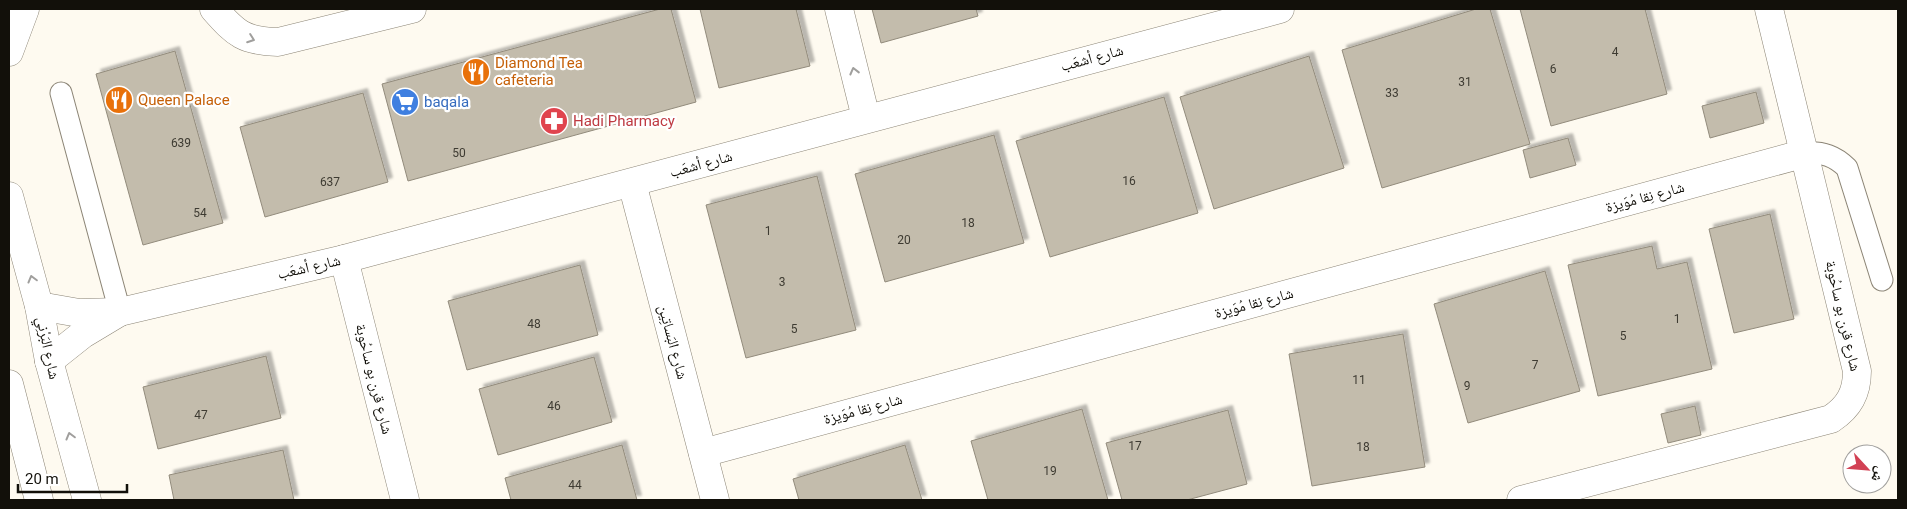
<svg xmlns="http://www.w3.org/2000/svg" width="1907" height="509" font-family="Roboto,'Noto Naskh Arabic',sans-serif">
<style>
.building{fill:#c3bcac;stroke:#928b7c;filter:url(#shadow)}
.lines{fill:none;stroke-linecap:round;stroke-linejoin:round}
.service-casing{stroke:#8c8576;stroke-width:23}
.minor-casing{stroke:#8c8576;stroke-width:29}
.tertiary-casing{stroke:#8c8576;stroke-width:29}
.service{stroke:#fff;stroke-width:21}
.minor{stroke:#fff;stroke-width:28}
.tertiary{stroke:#fff;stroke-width:28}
.oneway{stroke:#a09f9d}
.labels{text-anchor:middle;stroke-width:4.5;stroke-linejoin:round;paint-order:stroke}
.number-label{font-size:12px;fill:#3e3b32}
.street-label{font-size:15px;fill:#12100a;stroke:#fff}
.food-label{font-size:15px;fill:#c56008;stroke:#fff;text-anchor:start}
.shop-label{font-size:15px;fill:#366cbe;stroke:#fff;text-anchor:start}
.health-label{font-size:15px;fill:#be3a42;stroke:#fff;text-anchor:start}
</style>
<defs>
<filter id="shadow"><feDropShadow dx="4.5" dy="-4.5" stdDeviation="1" flood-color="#0004"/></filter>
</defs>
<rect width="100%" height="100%" fill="#fefaf0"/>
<g class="building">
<polygon points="660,9 671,9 696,102 408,181 382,84"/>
<polygon points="700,9 796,9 810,66 719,88"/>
<polygon points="872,9 976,9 978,16 881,43"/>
<polygon points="1476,9 1490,9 1530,144 1382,188 1342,50"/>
<polygon points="1520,9 1645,9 1667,94 1551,126"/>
<polygon points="175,51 223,223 143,245 96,74"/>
<polygon points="1309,56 1344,168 1214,209 1180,97"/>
<polygon points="1756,92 1764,123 1710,138 1702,106"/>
<polygon points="363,93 388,182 265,217 240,127"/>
<polygon points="1164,97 1198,213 1050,257 1016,141"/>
<polygon points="994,135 1024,243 885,282 855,174"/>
<polygon points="1568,138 1576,165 1530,178 1523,150"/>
<polygon points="817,176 856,330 746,358 706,205"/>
<polygon points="1770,214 1794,319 1734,333 1709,229"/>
<polygon points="1652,246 1657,269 1687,262 1712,369 1598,396 1568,265"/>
<polygon points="580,265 598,335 467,370 448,301"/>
<polygon points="1545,271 1580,391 1468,423 1434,304"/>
<polygon points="1403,334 1425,467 1312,486 1289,354"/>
<polygon points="266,356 281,418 158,449 143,387"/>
<polygon points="594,357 612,422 498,455 479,389"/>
<polygon points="1695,406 1701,435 1668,443 1661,414"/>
<polygon points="1082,409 1108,500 988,500 971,441"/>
<polygon points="1228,410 1247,484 1187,500 1122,500 1106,443"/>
<polygon points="622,445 637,500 511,500 505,478"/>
<polygon points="905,445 922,500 799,500 793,479"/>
<polygon points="283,450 294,500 174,500 169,475"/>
</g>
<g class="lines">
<defs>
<g id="service">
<polyline points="61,93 120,312"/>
<path d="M1806,153C1823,152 1835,156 1847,168L1882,280"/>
</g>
<g id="minor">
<path d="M214,9C236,34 244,41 278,42L412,9"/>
<polyline points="839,9 866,118"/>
<polyline points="632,183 715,500"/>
<polyline points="344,259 405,500"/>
<polyline points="39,306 79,313 120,312 344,259 1280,9"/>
<polyline points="49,361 83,334 118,313"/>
<polyline points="703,453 1806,153"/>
<path d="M1521,500L1831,419C1849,407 1857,393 1857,371L1769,9"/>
</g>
<g id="tertiary">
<polyline points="9,52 25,9"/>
<polyline points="9,196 39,306 49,361 87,500"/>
<polyline points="9,384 39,500"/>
</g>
</defs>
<use href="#service" class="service-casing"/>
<use href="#minor" class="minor-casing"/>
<use href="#tertiary" class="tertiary-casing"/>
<use href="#service" class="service"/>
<use href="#minor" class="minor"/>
<use href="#tertiary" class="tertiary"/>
</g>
<defs><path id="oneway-chevron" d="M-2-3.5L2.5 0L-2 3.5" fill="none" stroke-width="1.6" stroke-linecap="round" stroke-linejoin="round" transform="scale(1.25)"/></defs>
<g class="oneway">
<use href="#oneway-chevron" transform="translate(251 39) rotate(20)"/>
<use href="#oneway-chevron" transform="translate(854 71) rotate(-104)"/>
<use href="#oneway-chevron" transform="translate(32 279) rotate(-105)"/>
<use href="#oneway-chevron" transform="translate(70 436) rotate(-105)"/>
</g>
<defs>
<symbol id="restaurant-disc" viewBox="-11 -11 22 22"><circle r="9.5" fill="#e8710a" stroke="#fff"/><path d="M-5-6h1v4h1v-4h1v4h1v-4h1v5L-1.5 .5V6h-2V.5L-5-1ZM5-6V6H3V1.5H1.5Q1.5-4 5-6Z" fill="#fff"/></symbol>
<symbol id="supermarket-disc" viewBox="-11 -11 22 22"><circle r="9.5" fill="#3f7fe0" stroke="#fff"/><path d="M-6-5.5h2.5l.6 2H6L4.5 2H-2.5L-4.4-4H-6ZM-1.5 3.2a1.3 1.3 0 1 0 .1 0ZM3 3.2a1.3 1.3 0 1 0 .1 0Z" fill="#fff"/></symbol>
<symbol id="pharmacy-disc" viewBox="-11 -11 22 22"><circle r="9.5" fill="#e0444e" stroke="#fff"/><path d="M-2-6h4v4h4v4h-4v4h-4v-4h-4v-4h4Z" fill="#fff"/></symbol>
</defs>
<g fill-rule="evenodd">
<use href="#restaurant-disc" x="460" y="56" width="32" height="32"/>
<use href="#restaurant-disc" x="103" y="84" width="32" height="32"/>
<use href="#supermarket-disc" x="389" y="86" width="32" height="32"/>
<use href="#pharmacy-disc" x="538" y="105" width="32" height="32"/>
</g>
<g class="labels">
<g class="number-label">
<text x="1615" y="56">4</text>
<text x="1553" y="73">6</text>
<text x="1465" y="86">31</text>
<text x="1392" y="97">33</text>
<text x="181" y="147">639</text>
<text x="459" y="157">50</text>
<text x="1129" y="185">16</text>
<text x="330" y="186">637</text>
<text x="200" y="217">54</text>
<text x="968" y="227">18</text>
<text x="768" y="235">1</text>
<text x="904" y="244">20</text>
<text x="782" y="286">3</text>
<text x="1677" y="323">1</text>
<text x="534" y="328">48</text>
<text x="794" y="333">5</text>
<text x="1623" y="340">5</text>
<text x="1535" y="369">7</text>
<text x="1359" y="384">11</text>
<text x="1467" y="390">9</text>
<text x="554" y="410">46</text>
<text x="201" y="419">47</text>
<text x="1135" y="450">17</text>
<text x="1363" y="451">18</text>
<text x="1050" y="475">19</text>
<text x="575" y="489">44</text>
</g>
<g class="street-label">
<text transform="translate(1092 58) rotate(-15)" y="5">شارع أشعَب</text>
<text transform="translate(701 164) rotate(-15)" y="5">شارع أشعَب</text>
<text transform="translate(1645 197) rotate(-15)" y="5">شارع نِقا مُوَيزة</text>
<text transform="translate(309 267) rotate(-13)" y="5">شارع أشعَب</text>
<text transform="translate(1254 303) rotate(-15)" y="5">شارع نِقا مُوَيزة</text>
<text transform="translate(1843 316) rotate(77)" y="5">شارع قرن بو ساحُوبة</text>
<text transform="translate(673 342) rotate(75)" y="5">شارع البَساتِين</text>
<text transform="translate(48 348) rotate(78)" y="5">شارع البَرْنِي</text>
<text transform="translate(374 379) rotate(76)" y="5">شارع قرن بو ساحُوبة</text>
<text transform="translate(863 409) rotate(-15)" y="5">شارع نِقا مُوَيزة</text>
</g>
<g class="food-label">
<text x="495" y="68">Diamond Tea<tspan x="495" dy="17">cafeteria</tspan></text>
<text x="138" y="105">Queen Palace</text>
</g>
<g class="shop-label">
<text x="424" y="107">baqala</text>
</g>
<g class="health-label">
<text x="573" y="126">Hadi Pharmacy</text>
</g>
</g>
<rect width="1907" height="509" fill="none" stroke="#12100a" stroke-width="20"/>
<g transform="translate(1867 469) rotate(116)"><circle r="24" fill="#ffffff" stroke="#a09f9d"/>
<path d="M0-4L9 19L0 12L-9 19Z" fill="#d24154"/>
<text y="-8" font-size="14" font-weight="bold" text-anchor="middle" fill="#12100a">ش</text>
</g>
<path d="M18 484v8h109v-8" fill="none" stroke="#12100a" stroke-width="2.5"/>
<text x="25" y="484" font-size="15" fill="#12100a" stroke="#ffffff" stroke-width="4" paint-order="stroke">20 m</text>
</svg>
